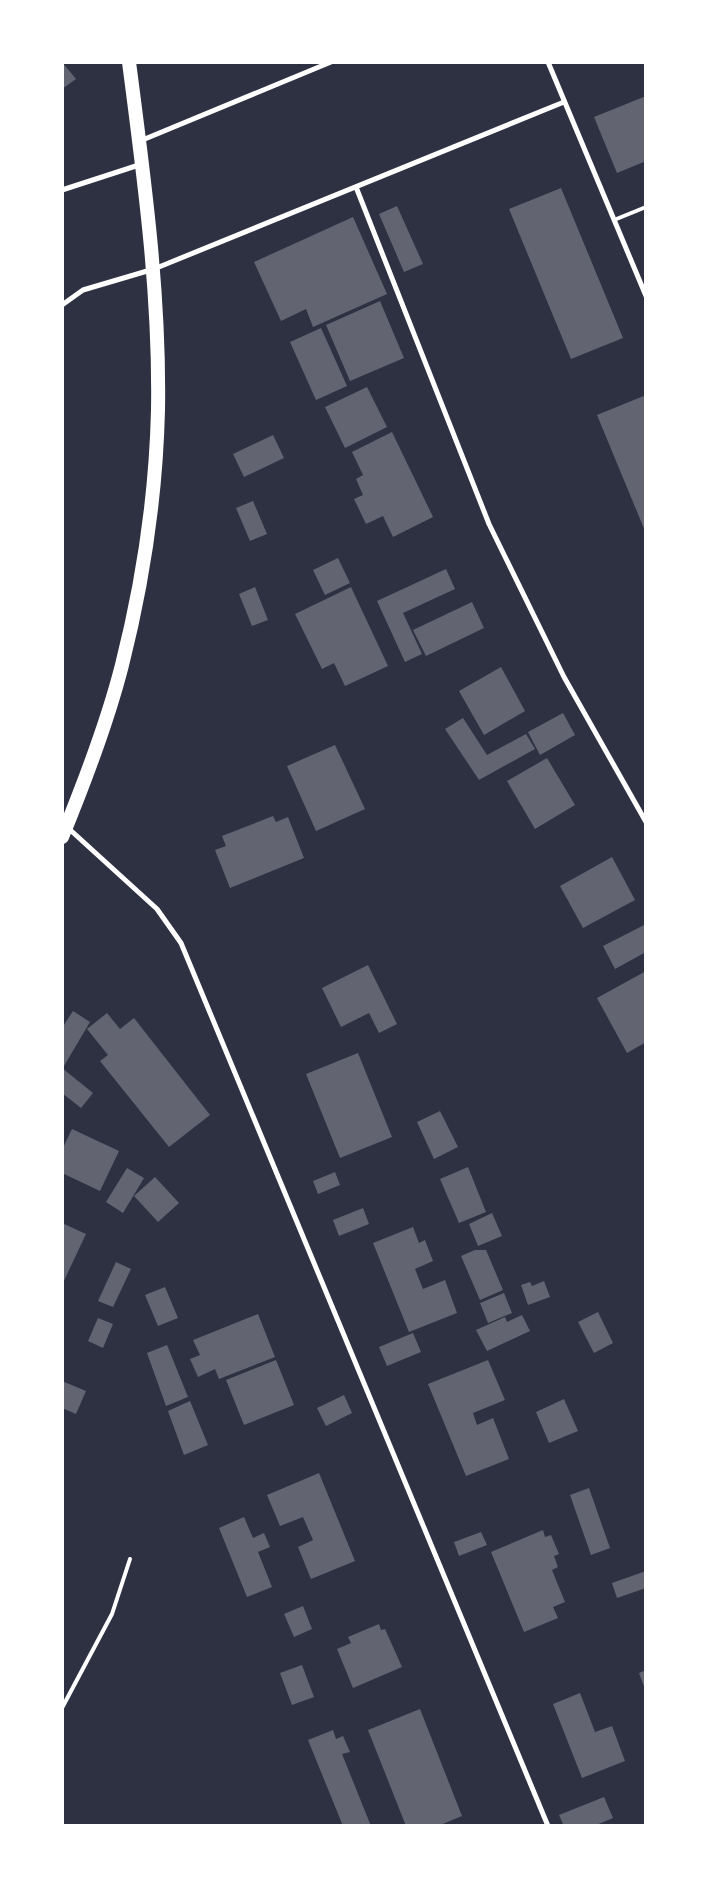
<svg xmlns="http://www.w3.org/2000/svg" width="708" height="1888" font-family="'Nunito Sans',sans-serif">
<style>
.building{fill:#626471}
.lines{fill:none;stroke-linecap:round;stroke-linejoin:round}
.service{stroke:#fff;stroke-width:4}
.minor{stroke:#fff;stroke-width:5}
.trunk{stroke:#fff;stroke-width:14}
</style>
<rect width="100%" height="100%" fill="#2d3142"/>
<g class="building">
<polygon points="62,62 76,79 62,89"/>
<polygon points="646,96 646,161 617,173 594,117"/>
<polygon points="561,188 623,338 571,359 509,209"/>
<polygon points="397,206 423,264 404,272 379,214"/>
<polygon points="353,217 387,294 313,327 306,309 281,321 254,262"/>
<polygon points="380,301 404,358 350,381 326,325"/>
<polygon points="321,328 347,386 316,400 290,342"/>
<polygon points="367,387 387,427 345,448 325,407"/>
<polygon points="646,395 646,531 645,531 597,415"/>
<polygon points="392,432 433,517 393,537 383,516 366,524 354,499 363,495 356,479 363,475 352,452"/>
<polygon points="273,435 284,458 244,477 233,454"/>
<polygon points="253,501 267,534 250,541 236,508"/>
<polygon points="338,558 350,583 325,595 313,570"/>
<polygon points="446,569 455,589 403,613 422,654 405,662 377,601"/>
<polygon points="255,587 268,620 252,626 239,594"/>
<polygon points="351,587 388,666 345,686 334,663 322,669 295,614"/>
<polygon points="472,602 484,628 426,656 413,630"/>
<polygon points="501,667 525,711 484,735 459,691"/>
<polygon points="563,713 575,735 540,755 528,732"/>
<polygon points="463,718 487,755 526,734 535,749 479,780 445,729"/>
<polygon points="335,745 365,809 316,831 287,766"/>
<polygon points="547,758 575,805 535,829 507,781"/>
<polygon points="273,816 276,822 288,817 304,858 230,888 215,850 226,846 222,836"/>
<polygon points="612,857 635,900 583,928 560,886"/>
<polygon points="646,924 646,952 615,969 603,946"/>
<polygon points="368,965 397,1024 379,1033 369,1013 341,1027 322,988"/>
<polygon points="646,971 646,1042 627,1053 597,998"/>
<polygon points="73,1011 90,1022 64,1066 62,1066 62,1028"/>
<polygon points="107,1013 120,1029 134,1018 210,1115 169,1147 100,1061 108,1055 87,1029"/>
<polygon points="358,1053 392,1137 340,1158 306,1074"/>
<polygon points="62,1068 93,1093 81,1108 62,1093"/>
<polygon points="440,1111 458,1147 434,1159 417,1122"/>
<polygon points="72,1129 119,1151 100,1191 62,1173 62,1150"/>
<polygon points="468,1167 486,1212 459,1223 440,1179"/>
<polygon points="127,1168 144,1178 123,1213 106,1202"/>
<polygon points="335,1172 340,1185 318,1194 313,1181"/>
<polygon points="155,1177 179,1203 158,1222 134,1196"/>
<polygon points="363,1208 369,1224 339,1236 333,1220"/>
<polygon points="492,1213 502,1236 478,1246 469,1224"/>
<polygon points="62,1223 86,1234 62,1285"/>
<polygon points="413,1227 419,1243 425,1240 433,1261 415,1269 423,1289 445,1280 457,1313 409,1332 373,1243"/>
<polygon points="475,1250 486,1250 503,1290 480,1300 461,1256"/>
<polygon points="116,1262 131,1269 113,1307 98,1301"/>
<polygon points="544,1281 550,1297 528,1305 521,1285 530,1282 532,1286"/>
<polygon points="165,1287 178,1318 158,1326 145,1295"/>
<polygon points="504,1293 512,1313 488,1323 480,1303"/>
<polygon points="598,1312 613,1343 594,1353 578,1322"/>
<polygon points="258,1314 275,1357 219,1379 215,1369 198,1377 190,1359 200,1355 193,1340"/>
<polygon points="522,1315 530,1331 487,1351 476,1330 505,1317 507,1322"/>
<polygon points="98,1318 113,1324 103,1348 88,1341"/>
<polygon points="413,1333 421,1352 387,1366 379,1347"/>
<polygon points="167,1345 188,1397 166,1406 147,1353"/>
<polygon points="276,1360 294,1405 244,1425 226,1380"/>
<polygon points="488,1360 505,1400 473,1413 477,1425 493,1418 509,1459 466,1476 428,1384"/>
<polygon points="62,1381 86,1391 76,1414 62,1408"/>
<polygon points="344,1395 352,1413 326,1426 317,1408"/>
<polygon points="564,1399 578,1431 549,1443 536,1412"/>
<polygon points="190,1401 208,1445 184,1455 168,1411"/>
<polygon points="319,1473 355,1561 311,1579 298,1547 313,1540 303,1517 280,1526 267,1495"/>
<polygon points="589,1488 610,1548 591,1555 570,1495"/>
<polygon points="244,1517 253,1538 264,1533 270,1547 258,1552 272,1587 247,1597 219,1528"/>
<polygon points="543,1530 545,1537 551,1535 559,1554 554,1556 558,1567 552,1570 565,1602 553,1607 558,1618 524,1632 491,1552"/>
<polygon points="481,1532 487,1545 459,1556 454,1542"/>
<polygon points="646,1571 646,1588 617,1598 612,1583"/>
<polygon points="303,1606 312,1629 294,1637 284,1614"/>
<polygon points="379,1624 381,1630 385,1629 402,1667 353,1688 337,1649 351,1643 348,1637"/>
<polygon points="302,1665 314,1697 292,1705 280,1673"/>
<polygon points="646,1670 646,1689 645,1689 639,1673"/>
<polygon points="580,1693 595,1732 612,1726 625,1761 582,1778 553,1704"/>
<polygon points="420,1709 462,1816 438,1826 406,1826 368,1730"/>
<polygon points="333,1730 336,1739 343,1736 350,1752 342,1754 371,1826 343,1826 308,1740"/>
<polygon points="604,1797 613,1818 594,1826 564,1826 559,1815"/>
</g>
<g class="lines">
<g class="service">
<polyline points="614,220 646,207"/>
<polyline points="62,1708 112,1614 130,1559"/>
</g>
<g class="minor">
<polyline points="548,62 646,296"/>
<polyline points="140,141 331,62"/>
<polyline points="356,187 489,524 564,677 646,822"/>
<polyline points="62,190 142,164"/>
<polyline points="62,305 83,290 154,269 564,102"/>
<polyline points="67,827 157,909 181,943 548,1826"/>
</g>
<path class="trunk" d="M62,837C85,781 107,724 122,665C143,582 156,495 158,410C160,293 144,178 129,62"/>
</g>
<rect width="708" height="1888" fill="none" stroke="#ffffff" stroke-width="128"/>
</svg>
